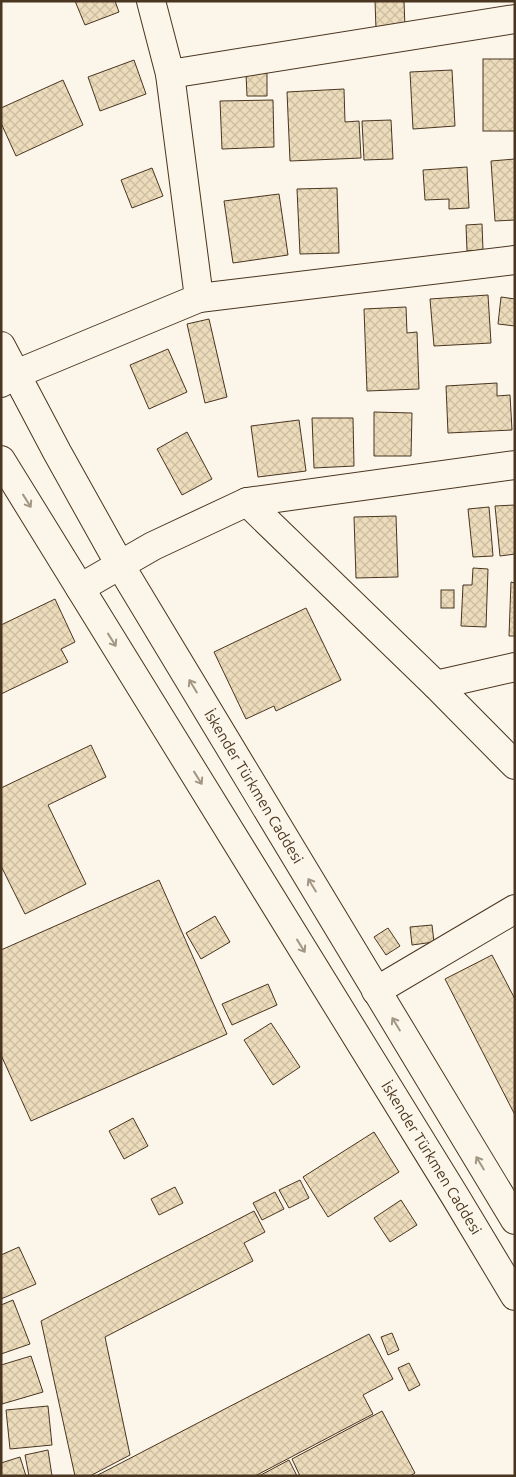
<svg xmlns="http://www.w3.org/2000/svg" width="516" height="1477" font-family="Ubuntu,sans-serif">
<style>
.building{fill:url(#building-cross-hatch);stroke:#4a3520}
.lines{fill:none;stroke-linecap:round;stroke-linejoin:round}
.minor-casing{stroke:#4a3520;stroke-width:30}
.major-casing{stroke:#4a3520;stroke-width:30}
.minor{stroke:#fbf6e9;stroke-width:28}
.major{stroke:#fbf6e9;stroke-width:28}
.oneway{stroke:#a29684}
.labels{text-anchor:middle;stroke-width:4;stroke-linejoin:round;paint-order:stroke}
.street-label{font-size:15px;fill:#4a3520;stroke:#fbf6e9}
</style>
<defs>
<pattern id="building-cross-hatch" width="8" height="8" patternUnits="userSpaceOnUse" patternTransform="scale(1.25)"><rect width="8" height="8" fill="#ecdcbc"/><path d="M0 0l8 8M0 8l8-8" fill="none" stroke="#ccbda1"/></pattern>
</defs>
<rect width="100%" height="100%" fill="#fbf6e9"/>
<g class="building">
<polygon points="75,1 115,1 119,12 85,25"/>
<polygon points="375,1 404,1 405,28 376,29"/>
<rect x="483" y="59" width="32" height="72"/>
<polygon points="134,60 146,94 100,111 88,77"/>
<polygon points="452,70 455,126 413,129 410,72"/>
<polygon points="267,73 267,96 247,96 246,74"/>
<polygon points="63,80 83,125 16,156 1,123 1,108"/>
<polygon points="344,89 345,122 359,121 361,158 290,161 287,92"/>
<polygon points="273,100 274,147 222,149 220,101"/>
<polygon points="391,120 393,159 364,160 362,121"/>
<polygon points="515,159 515,220 495,221 491,161"/>
<polygon points="467,167 469,208 449,209 449,199 425,200 423,170"/>
<polygon points="152,168 163,196 132,208 121,180"/>
<polygon points="337,188 339,253 300,254 297,189"/>
<polygon points="279,194 288,255 233,263 224,201"/>
<polygon points="482,224 483,250 467,251 466,225"/>
<polygon points="488,295 491,343 434,346 430,299"/>
<polygon points="501,297 515,299 515,326 498,324"/>
<polygon points="406,307 407,333 417,332 419,389 367,391 364,309"/>
<polygon points="209,319 227,397 205,403 187,324"/>
<polygon points="168,349 187,392 149,409 130,365"/>
<polygon points="497,383 497,396 510,395 512,430 448,433 446,386"/>
<polygon points="374,412 412,413 411,456 374,456"/>
<polygon points="312,418 353,418 354,466 314,468"/>
<polygon points="299,420 306,471 258,477 251,426"/>
<polygon points="187,432 212,479 182,495 157,449"/>
<polygon points="515,505 515,554 500,556 495,506"/>
<polygon points="489,507 493,556 473,557 468,509"/>
<polygon points="396,516 398,577 356,578 354,517"/>
<polygon points="473,568 488,569 486,627 461,626 463,585 472,585"/>
<polygon points="511,582 515,583 515,636 509,636"/>
<rect x="441" y="590" width="13" height="18"/>
<polygon points="55,599 75,642 61,649 68,662 1,694 1,625"/>
<polygon points="306,608 341,680 276,711 274,706 246,719 214,652"/>
<polygon points="91,745 106,777 48,805 86,884 25,914 1,866 1,788"/>
<polygon points="159,880 227,1034 31,1121 1,1055 1,950"/>
<polygon points="215,916 230,942 201,959 186,933"/>
<polygon points="432,925 434,942 412,945 410,927"/>
<polygon points="388,928 400,946 386,955 374,937"/>
<polygon points="492,955 515,999 515,1115 445,979"/>
<polygon points="268,984 277,1005 232,1025 222,1004"/>
<polygon points="271,1023 300,1067 273,1085 244,1040"/>
<polygon points="133,1118 148,1146 124,1159 109,1131"/>
<polygon points="374,1132 399,1172 328,1217 303,1177"/>
<polygon points="300,1180 309,1198 289,1208 279,1190"/>
<polygon points="175,1187 183,1203 159,1215 151,1199"/>
<polygon points="275,1192 284,1209 262,1220 253,1203"/>
<polygon points="401,1200 417,1225 390,1242 374,1218"/>
<polygon points="254,1211 265,1232 244,1243 253,1261 105,1337 130,1455 90,1476 75,1476 41,1321"/>
<polygon points="19,1247 36,1284 1,1299 1,1255"/>
<polygon points="13,1300 30,1344 1,1354 1,1305"/>
<polygon points="392,1333 399,1350 388,1355 381,1337"/>
<polygon points="369,1334 393,1379 363,1395 373,1414 255,1476 96,1476"/>
<polygon points="31,1356 43,1392 2,1404 1,1365"/>
<polygon points="409,1363 420,1385 409,1391 398,1368"/>
<polygon points="48,1406 52,1445 10,1449 6,1410"/>
<polygon points="382,1411 415,1473 410,1476 300,1476 292,1459"/>
<polygon points="48,1450 52,1476 29,1476 25,1455"/>
<polygon points="20,1457 26,1476 1,1476 1,1463"/>
<polygon points="289,1460 297,1476 259,1476"/>
</g>
<g class="lines">
<defs>
<g id="minor">
<polyline points="170,74 515,19"/>
<polyline points="199,298 515,260"/>
<polyline points="1,383 16,374 199,298 170,74 151,1"/>
<polyline points="515,465 247,502 436,685 515,765"/>
<polyline points="80,588 153,546 247,502"/>
<polyline points="436,685 515,667"/>
<polyline points="376,991 515,909"/>
</g>
<g id="major">
<path id="s1" d="M1,346L57,452L120,565L515,1220"/>
<path id="s2" d="M1,460L455,1196L515,1296"/>
</g>
</defs>
<use href="#minor" class="minor-casing"/>
<use href="#major" class="major-casing"/>
<use href="#minor" class="minor"/>
<use href="#major" class="major"/>
</g>
<defs><path id="oneway-shaft" d="M-6 0H5M1.5-3L5.5 0L1.5 3" fill="none" stroke-width="1.6" stroke-linecap="round" stroke-linejoin="round" transform="scale(1.25)"/></defs>
<g class="oneway">
<use href="#oneway-shaft" transform="translate(27 501) rotate(58)"/>
<use href="#oneway-shaft" transform="translate(112 640) rotate(58)"/>
<use href="#oneway-shaft" transform="translate(193 686) rotate(-121)"/>
<use href="#oneway-shaft" transform="translate(198 778) rotate(58)"/>
<use href="#oneway-shaft" transform="translate(312 885) rotate(-121)"/>
<use href="#oneway-shaft" transform="translate(301 946) rotate(58)"/>
<use href="#oneway-shaft" transform="translate(396 1024) rotate(-121)"/>
<use href="#oneway-shaft" transform="translate(480 1163) rotate(-121)"/>
</g>
<g class="labels">
<g class="street-label">
<text dy="5" stroke="none"><textPath href="#s1" startOffset="508">İskender Türkmen Caddesi</textPath></text>
<text dy="5" stroke="none"><textPath href="#s2" startOffset="820">İskender Türkmen Caddesi</textPath></text>
</g>
</g>
<rect width="516" height="1477" fill="none" stroke="#4a3520" stroke-width="5"/>
</svg>
